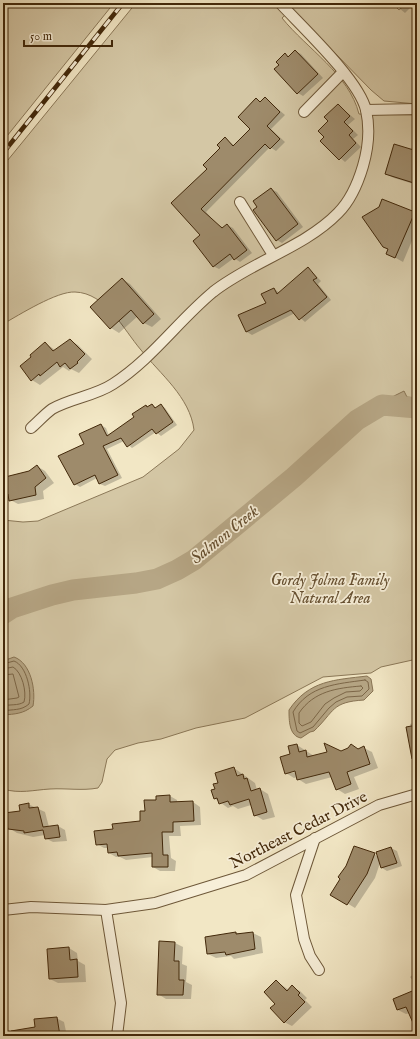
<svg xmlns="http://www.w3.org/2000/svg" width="420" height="1039" font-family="'IM FELL English',serif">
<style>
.green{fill:#d4c7a5;stroke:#8b7858}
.water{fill:#b6a685;stroke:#887454}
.shadow{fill:#0003;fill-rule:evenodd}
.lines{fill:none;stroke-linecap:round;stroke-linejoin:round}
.shore{stroke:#7c6748;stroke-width:1}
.river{stroke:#b6a685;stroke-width:21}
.building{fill:#9e8b6b;stroke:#42280a}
.street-casing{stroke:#6e5839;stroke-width:12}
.street{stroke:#f7efd9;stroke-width:10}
.rail-casing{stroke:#42280a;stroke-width:4.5}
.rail{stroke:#f7efd9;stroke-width:3;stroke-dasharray:9;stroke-linecap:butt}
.labels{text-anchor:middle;stroke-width:3.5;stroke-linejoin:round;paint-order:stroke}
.park-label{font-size:16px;font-style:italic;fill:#665031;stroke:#f7efd9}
.street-label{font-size:16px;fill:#42280a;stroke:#f7efd9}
.water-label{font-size:17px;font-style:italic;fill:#654e2f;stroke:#f7efd9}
</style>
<rect width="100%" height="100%" fill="#f2e7c5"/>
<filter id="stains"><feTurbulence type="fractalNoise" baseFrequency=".005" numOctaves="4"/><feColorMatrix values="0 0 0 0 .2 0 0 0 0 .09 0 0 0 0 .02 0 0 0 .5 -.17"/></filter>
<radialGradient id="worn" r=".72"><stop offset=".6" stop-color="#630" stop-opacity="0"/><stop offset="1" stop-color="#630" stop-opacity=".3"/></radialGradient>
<g class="green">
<polygon points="3,3 114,3 3,141"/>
<path d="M136,3H392L399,10L407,3H417V104L384,101L371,90L292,9L282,18C307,49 349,74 359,114L417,115V659L381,667L371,673L323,677L245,718L196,728L161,739L138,743L115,750L107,759L102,782L98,788C82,791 66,788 50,789C33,790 20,794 3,789V520L23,522L38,521L143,477L179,449L194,430C190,397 160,374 141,350C123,329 106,293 75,292C57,291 19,315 3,324V166Z"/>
</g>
<g class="water">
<polygon points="404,391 407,397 417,398 417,417 400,413 382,402"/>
<path d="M14,657C31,663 36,690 33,706C23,714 15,714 3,715V661Z"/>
<path d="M367,676L371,679L373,691L364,700C331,702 335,711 314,731L310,732L301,738C289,736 289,720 289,710C309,680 335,680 367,676Z"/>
</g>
<g class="shadow">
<polygon points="393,3 415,3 405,13"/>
<polygon points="295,51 301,54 323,78 303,96 298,93 280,65 285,54 289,57"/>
<polygon points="265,98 285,115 271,129 285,142 276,151 270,147 206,212 217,224 224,228 227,225 233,228 252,253 240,262 234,258 219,269 213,266 202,235 172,203 209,169 222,148 225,139 235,146 252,129 256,99 261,102"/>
<polygon points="338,105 355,119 348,125 358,135 353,139 361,147 345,162 321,141 326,137"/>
<polygon points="413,143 417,144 417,185 394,178 386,174 411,150"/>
<polygon points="271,189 277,192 303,227 282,243 277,240 259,207"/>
<polygon points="414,213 417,214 417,229 403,262 387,253"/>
<polygon points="308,268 321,281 318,284 331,300 305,322 295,313 252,335 247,332 239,315 267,304 274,289 280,293"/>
<polygon points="122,279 130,284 161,319 152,327 144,323 138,316 119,333 111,328"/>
<polygon points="70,340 78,345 92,359 79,373 71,369 69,371 63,367 40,385 32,380 33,357 45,343 55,350"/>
<polygon points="152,405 157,408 161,405 165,408 177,425 161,436 156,432 132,448 124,441 107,449 122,478 105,486 100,484 97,478 80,487 75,484 85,444 101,425 106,428 109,436 135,417 146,406 149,407"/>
<polygon points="37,466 45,471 54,483 43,491 44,499 18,504 3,496 3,482 7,481 6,477 29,472"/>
<polygon points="417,722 417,755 410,724"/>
<path d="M297,745L314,756L364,748L372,752L378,768L354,777L359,789L345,794L337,789L332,777L306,784L298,779L297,777L294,778L286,773ZM291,771H300L291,773Z"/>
<polygon points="234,768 255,783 257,790 260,789 268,794 275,817 263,820 255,815 251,805 238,809 233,806 228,808 214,798 219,783"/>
<polygon points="170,796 177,800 177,803 193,802 200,807 201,825 180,826 181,836 169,836 171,858 176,861 175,871 160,871 153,867 153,857 126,860 120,857 116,857 109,853 108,848 104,848 97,844 114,830 141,822 146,812 157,801"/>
<polygon points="28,804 45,812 49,827 58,826 65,830 67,841 53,842 45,838 45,835 33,837 17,833 9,828 3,829 3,815 21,812"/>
<polygon points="391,848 397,851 402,866 387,871 382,868 380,863 375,878 355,908 332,894 374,854 378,857"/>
<polygon points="236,933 253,933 261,937 263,953 234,959 231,956 216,958 208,954"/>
<polygon points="175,943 183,947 182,964 187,966 186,982 192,985 191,999 166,999 158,994"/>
<polygon points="69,948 77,953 78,961 85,965 86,982 58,983 50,979 48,950"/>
<polygon points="417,971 417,1026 410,1013 406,1014 398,1010 414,991 412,986 415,983 410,977"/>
<polygon points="276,981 289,990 292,987 300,991 307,998 305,1000 312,1007 292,1026 284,1022 276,1004"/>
<polygon points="3,983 8,990 3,993"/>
<polygon points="56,1018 64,1022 67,1036 30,1036 36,1028"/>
<polygon points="152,1033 159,1036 151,1036"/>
</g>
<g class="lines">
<g class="shore">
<polyline points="417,402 407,401 401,397 393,403 402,409 417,413"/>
<path d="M3,664L14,661C27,666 32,692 29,704C21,711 13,709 3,711"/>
<path d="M3,669L13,667C22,672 27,692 24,702C18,706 10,704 3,706"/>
<polyline points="3,675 13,674 19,697 17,698 3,700"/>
<path d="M365,680L368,682L369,689L362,696L347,697L336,702L329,708L313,727L300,733L297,731L293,712C309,685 337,684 365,680Z"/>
<path d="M361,686L363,688L360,691L346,692L334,698L325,704L311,722L302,726L299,723V713C314,691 337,688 361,686Z"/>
</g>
<polyline class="river" points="3,614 12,608 52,595 73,590 136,583 157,579 177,570 194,560 294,477 357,420 382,405 417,408"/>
</g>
<g class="building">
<polygon points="295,50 318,74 297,94 274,69 279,65 276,62 285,53 288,57"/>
<polygon points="265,97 280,112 267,126 280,139 270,149 265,144 201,209 222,228 227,224 247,250 234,260 230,254 213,267 193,241 200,235 171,203 207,169 203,165 220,148 217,145 225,137 233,146 250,129 238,117 256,98 260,102"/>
<polygon points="338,104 350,116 344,122 353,131 349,135 356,143 339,160 320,141 324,137 318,131 328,121 324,117"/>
<polygon points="394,144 417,151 417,184 385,174"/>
<polygon points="271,188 298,224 276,241 253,210 257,207 253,201"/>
<polygon points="382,199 415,212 395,258 386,254 388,249 383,247 362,217 379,207"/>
<polygon points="308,267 317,278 313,280 327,297 299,320 291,310 246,332 238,315 266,303 261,294 274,288 277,294"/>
<polygon points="122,278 154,314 143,324 131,310 110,329 90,307"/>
<polygon points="70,339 85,354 77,362 78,363 70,369 65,363 60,367 57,362 40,376 39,374 31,381 20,366 31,357 30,355 45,342 53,351"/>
<polygon points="152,404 155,408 161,404 173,422 156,434 152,429 127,447 121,438 103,446 118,475 99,484 95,475 74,485 58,456 84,444 79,434 101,424 107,436 134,417 132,414 146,405 147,407"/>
<polygon points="37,465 46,478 35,487 36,495 9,501 8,494 3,494 3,481 6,481 5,477 29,471"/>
<polygon points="417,725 417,758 412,759 406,727"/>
<polygon points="324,743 341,751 348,748 351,744 358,749 364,746 370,764 347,772 351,784 336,790 329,772 297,780 295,771 285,774 280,757 290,754 288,746 297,744 299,752 306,750 307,757 327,752"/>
<polygon points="234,767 237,776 243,774 244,779 247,778 251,791 260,788 267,812 254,816 249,799 230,805 228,801 219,804 217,798 214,799 211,790 215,789 213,784 218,783 215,773"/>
<polygon points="170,795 170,802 193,801 194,821 173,822 173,832 162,832 163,855 168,855 168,867 152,867 152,853 118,856 117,852 108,853 107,844 96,845 94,831 113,829 112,824 140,821 140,811 145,811 144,800 156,800 156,796"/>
<polygon points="29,803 29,808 38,807 43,827 58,825 60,837 45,839 43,830 24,833 24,831 8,829 4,813 20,811 19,805"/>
<polygon points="354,846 375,853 367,874 347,905 330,895 340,879 338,877 346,866"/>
<polygon points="391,847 397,863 381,868 376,852"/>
<polygon points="236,932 236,934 253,932 255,949 226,955 225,952 207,954 205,937"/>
<polygon points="159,941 175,942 174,961 179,961 179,980 184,980 183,995 157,995"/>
<polygon points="69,947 70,960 77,959 78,977 49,979 47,949"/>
<polygon points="276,980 287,991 292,985 300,993 298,995 305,1002 284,1023 270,1008 275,1004 264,992"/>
<polygon points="417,989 417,1032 406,1007 397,1010 393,999"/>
<polygon points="57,1017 60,1036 12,1036 11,1031 35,1027 34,1019"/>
</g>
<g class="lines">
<defs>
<g id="street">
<polyline points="366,110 417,109"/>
<polyline points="304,112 343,72"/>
<polyline points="240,202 273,255"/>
<path d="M31,428C38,422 45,414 52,409C71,398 95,396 113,384C152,359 178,321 213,292C251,262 305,247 338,213C350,201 358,183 363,166C368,149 370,128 366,110C359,80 303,28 280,3"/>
<polyline points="315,838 296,895 304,939 310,956 319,970"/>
<polyline points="3,910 31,907 106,910 155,903 246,875 379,805 417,794"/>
<polyline points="106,910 121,1003 117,1036"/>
</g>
</defs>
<use href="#street" class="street-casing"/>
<use href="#street" class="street"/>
<defs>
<polyline id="rail" points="3,153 123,3"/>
</defs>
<use href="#rail" class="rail-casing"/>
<use href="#rail" class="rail"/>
</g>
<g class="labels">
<g class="park-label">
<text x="330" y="585">Gordy Jolma Family<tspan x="330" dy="18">Natural Area</tspan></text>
</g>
<g class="street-label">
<text transform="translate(298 829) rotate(-27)" y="6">Northeast Cedar Drive</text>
</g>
<g class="water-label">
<text transform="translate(224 534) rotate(-39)" y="6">Salmon Creek</text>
</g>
</g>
<rect width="420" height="1039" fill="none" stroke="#f2e7c5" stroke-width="16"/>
<rect x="4" y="4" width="412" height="1031" fill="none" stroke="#42280a" stroke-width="2"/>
<rect x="8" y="8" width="404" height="1023" fill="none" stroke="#42280a"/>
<path d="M24 40v6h88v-6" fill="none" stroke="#42280a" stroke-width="2"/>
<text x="30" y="40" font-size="12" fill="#42280a" stroke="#f7efd9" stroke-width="3" paint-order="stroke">50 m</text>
<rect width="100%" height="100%" filter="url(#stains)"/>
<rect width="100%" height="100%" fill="url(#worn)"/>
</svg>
